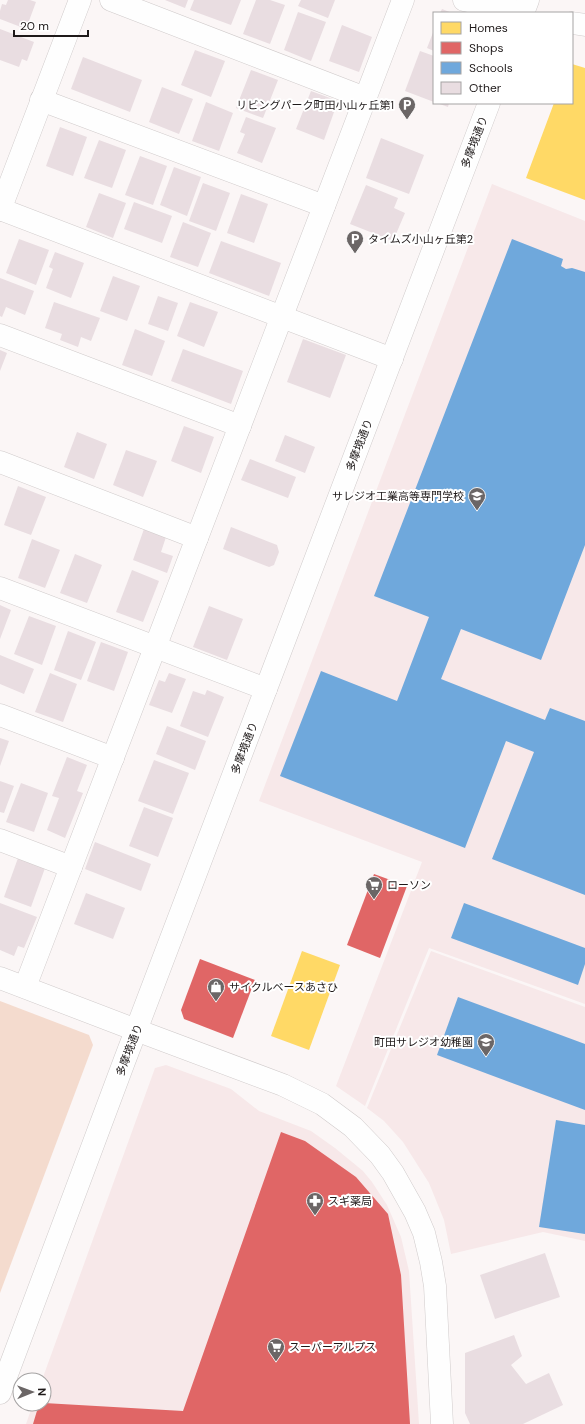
<svg xmlns="http://www.w3.org/2000/svg" width="585" height="1424" font-family="'DM Sans','Noto Sans JP',sans-serif">
<style>
.built{fill:#f7e8e9}
.green{fill:#f4dbce}
.homes{fill:#ffd966}
.shops{fill:#e06666}
.schools{fill:#6fa8dc}
.building{fill:#e9dde1}
.lines{fill:none;stroke-linecap:round;stroke-linejoin:round}
.minor-casing{stroke:#d0cbcb;stroke-width:23}
.tertiary-casing{stroke:#d0cbcb;stroke-width:23}
.minor{stroke:#fefefe;stroke-width:22}
.tertiary{stroke:#fefefe;stroke-width:22}
.labels{text-anchor:middle;stroke-width:4;stroke-linejoin:round;paint-order:stroke}
.poi-label{font-size:11px;fill:#1e1919;stroke:#fff;text-anchor:start}
.street-label{font-size:11px;fill:#1e1919;stroke:#fff}
</style>
<rect width="100%" height="100%" fill="#fbf6f6"/>
<g class="built">
<polygon points="492,184 585,221 585,1004 429,948 365,1106 336,1086 422,862 259,801"/>
<polygon points="431,951 585,1007 585,1241 543,1232 451,1254 444,1220 429,1183 403,1142 384,1121 367,1108"/>
<polygon points="166,1065 231,1089 259,1111 311,1131 335,1148 363,1171 372,1182 387,1205 401,1237 409,1271 419,1424 26,1424 33,1404 44,1404 44,1380 42,1380 155,1068"/>
</g>
<polygon class="green" points="0,1001 89,1035 93,1045 0,1293"/>
<g class="homes">
<polygon points="572,64 585,68 585,200 526,178 554,103 572,103"/>
<polygon points="302,951 340,965 309,1050 271,1036"/>
</g>
<g class="shops">
<polygon points="374,874 407,886 380,958 347,945"/>
<polygon points="200,959 255,980 233,1038 184,1019 181,1010"/>
<polygon points="281,1132 305,1141 356,1177 388,1214 401,1275 410,1424 33,1424 39,1404 44,1403 183,1411"/>
</g>
<g class="schools">
<polygon points="512,239 563,259 561,266 566,269 572,268 585,272 585,545 541,660 461,629 441,679 545,720 550,708 585,721 585,895 492,859 534,752 506,741 465,848 280,776 321,671 397,701 429,617 374,596"/>
<polygon points="464,903 585,948 585,964 578,985 451,938"/>
<polygon points="458,997 585,1044 585,1110 437,1055"/>
<polygon points="556,1120 585,1125 585,1234 539,1227"/>
</g>
<g class="building">
<polygon points="8,0 30,0 36,2 26,29 0,19 0,11 2,4 6,5"/>
<polygon points="165,0 188,0 185,8"/>
<polygon points="194,0 241,0 231,25 190,10"/>
<polygon points="256,0 270,0 285,5 270,44 243,34"/>
<polygon points="301,0 335,0 328,18 298,6"/>
<polygon points="442,9 452,13 440,13"/>
<polygon points="298,12 326,22 311,61 284,50"/>
<polygon points="342,25 372,37 359,72 329,61"/>
<polygon points="0,29 34,42 27,61 22,59 19,67 0,60"/>
<polygon points="434,30 434,51 427,48"/>
<polygon points="195,50 225,61 211,97 181,85"/>
<polygon points="420,51 434,56 434,102 405,91"/>
<polygon points="83,57 142,80 130,112 71,89"/>
<polygon points="251,70 278,80 263,118 236,108"/>
<polygon points="162,87 193,99 179,134 149,122"/>
<polygon points="311,91 338,101 324,140 296,129"/>
<polygon points="206,102 233,113 219,151 192,141"/>
<polygon points="437,103 449,103 448,107"/>
<polygon points="246,117 276,128 262,163 237,153 245,134 240,132"/>
<polygon points="60,127 87,137 73,176 46,166"/>
<polygon points="381,138 424,155 409,194 366,178"/>
<polygon points="99,140 126,150 112,188 84,178"/>
<polygon points="140,156 167,166 153,205 125,195"/>
<polygon points="174,167 201,177 187,216 160,205"/>
<polygon points="203,183 230,193 216,231 189,221"/>
<polygon points="366,185 398,198 394,208 405,213 393,241 350,224"/>
<polygon points="99,193 126,203 113,238 86,227"/>
<polygon points="241,194 268,204 254,243 227,233"/>
<polygon points="134,202 172,216 162,243 124,229"/>
<polygon points="183,222 211,233 198,267 170,257"/>
<polygon points="19,239 49,250 36,285 6,273"/>
<polygon points="221,241 281,263 269,296 209,273"/>
<polygon points="55,252 84,263 71,298 46,288 53,269 49,267"/>
<polygon points="113,276 140,286 127,321 100,311"/>
<polygon points="0,278 34,291 25,315 6,307 2,317 0,316"/>
<polygon points="158,296 178,303 168,331 148,324"/>
<polygon points="54,302 100,318 91,341 81,337 78,347 60,340 62,334 45,328"/>
<polygon points="190,302 218,312 204,347 177,336"/>
<polygon points="135,329 165,341 152,376 122,365"/>
<polygon points="303,339 346,355 330,398 287,382"/>
<polygon points="183,349 243,371 231,404 171,381"/>
<polygon points="0,350 7,353 0,371"/>
<polygon points="184,426 214,437 201,473 171,461"/>
<polygon points="77,432 107,444 94,479 64,467"/>
<polygon points="285,435 315,447 305,473 275,461"/>
<polygon points="126,450 157,461 143,497 113,485"/>
<polygon points="250,459 296,477 288,498 241,480"/>
<polygon points="18,486 46,497 31,535 4,525"/>
<polygon points="231,527 277,545 279,552 274,565 269,567 223,549"/>
<polygon points="144,529 166,537 161,552 173,556 167,573 133,560"/>
<polygon points="32,539 60,550 45,588 18,578"/>
<polygon points="75,554 102,565 87,603 60,593"/>
<polygon points="132,570 159,581 143,622 116,612"/>
<polygon points="0,605 11,610 0,639"/>
<polygon points="209,606 243,619 227,660 193,647"/>
<polygon points="29,616 56,626 42,665 14,654"/>
<polygon points="68,631 96,642 81,680 54,670"/>
<polygon points="101,642 128,652 114,691 87,681"/>
<polygon points="0,655 34,669 24,694 0,684"/>
<polygon points="50,673 77,684 63,722 35,712"/>
<polygon points="169,673 186,679 172,713 149,705 159,680 165,682"/>
<polygon points="207,690 224,697 208,737 180,726 193,691 205,695"/>
<polygon points="167,726 206,741 195,770 156,754"/>
<polygon points="0,738 9,741 0,766"/>
<polygon points="67,757 87,765 77,791 83,793 65,838 47,830 59,798 52,796"/>
<polygon points="154,760 189,773 173,814 138,801"/>
<polygon points="0,781 14,786 4,813 0,812"/>
<polygon points="21,783 48,793 34,832 6,822"/>
<polygon points="144,807 173,818 158,857 129,846"/>
<polygon points="95,842 151,864 141,891 85,869"/>
<polygon points="18,858 45,868 31,907 4,897"/>
<polygon points="86,893 125,908 113,939 74,924"/>
<polygon points="0,903 37,917 24,948 18,946 14,956 0,950"/>
<polygon points="545,1253 560,1297 495,1319 480,1275"/>
<polygon points="514,1335 522,1356 511,1365 526,1384 549,1373 563,1405 523,1424 470,1424 465,1413 465,1353"/>
</g>
<g class="lines">
<defs>
<g id="minor">
<polyline points="111,0 365,98"/>
<polyline points="464,0 524,13"/>
<polyline points="41,100 324,206"/>
<polyline points="0,209 392,359"/>
<polyline points="0,335 240,426"/>
<polyline points="0,462 197,538"/>
<polyline points="0,588 266,689"/>
<polyline points="0,715 113,758"/>
<polyline points="0,840 71,867"/>
<polyline points="25,987 403,0"/>
</g>
<g id="tertiary">
<polyline points="523,13 528,0"/>
<polyline points="572,23 585,25"/>
<polyline points="0,210 80,0"/>
<polyline points="0,978 136,1030 283,1085 322,1104 353,1127 380,1155 393,1173 415,1212 424,1233 431,1262 435,1286 442,1424"/>
<polyline points="0,1393 124,1062 489,103"/>
</g>
</defs>
<use href="#minor" class="minor-casing"/>
<use href="#tertiary" class="tertiary-casing"/>
<use href="#minor" class="minor"/>
<use href="#tertiary" class="tertiary"/>
</g>
<defs>
<symbol id="parking-pin" viewBox="-11 -11 22 30"><path d="M0 17L-7.5 6A9.5 9.5 0 1 1 7.5 6Z" fill="#6b6666" stroke="#fff"/><path d="M-3.5-5.5H1a3.5 3.5 0 0 1 0 7H-1V5.5H-3.5ZM-1-3.4V-.6H.8a1.4 1.4 0 0 0 0-2.8Z" fill="#fff"/></symbol>
<symbol id="school-pin" viewBox="-11 -11 22 30"><path d="M0 17L-7.5 6A9.5 9.5 0 1 1 7.5 6Z" fill="#6b6666" stroke="#fff"/><path d="M0-5L7-2L0 1L-7-2ZM-4 1L0 2.5L4 1V4Q0 6-4 4Z" fill="#fff"/></symbol>
<symbol id="supermarket-pin" viewBox="-11 -11 22 30"><path d="M0 17L-7.5 6A9.5 9.5 0 1 1 7.5 6Z" fill="#6b6666" stroke="#fff"/><path d="M-6-5.5h2.5l.6 2H6L4.5 2H-2.5L-4.4-4H-6ZM-1.5 3.2a1.3 1.3 0 1 0 .1 0ZM3 3.2a1.3 1.3 0 1 0 .1 0Z" fill="#fff"/></symbol>
<symbol id="shop-pin" viewBox="-11 -11 22 30"><path d="M0 17L-7.5 6A9.5 9.5 0 1 1 7.5 6Z" fill="#6b6666" stroke="#fff"/><path d="M-5-2.5h2.3a2.7 3.5 0 0 1 5.4 0H5L5.5 6h-11ZM-1.5-2.5h3a1.5 2.3 0 0 0-3 0Z" fill="#fff"/></symbol>
<symbol id="pharmacy-pin" viewBox="-11 -11 22 30"><path d="M0 17L-7.5 6A9.5 9.5 0 1 1 7.5 6Z" fill="#6b6666" stroke="#fff"/><path d="M-2-6h4v4h4v4h-4v4h-4v-4h-4v-4h4Z" fill="#fff"/></symbol>
</defs>
<g fill-rule="evenodd">
<use href="#parking-pin" x="397" y="95" width="20" height="27"/>
<use href="#parking-pin" x="345" y="229" width="20" height="27"/>
<use href="#school-pin" x="467" y="486" width="20" height="27"/>
<use href="#supermarket-pin" x="364" y="875" width="20" height="27"/>
<use href="#shop-pin" x="206" y="977" width="20" height="27"/>
<use href="#school-pin" x="476" y="1032" width="20" height="27"/>
<use href="#pharmacy-pin" x="305" y="1191" width="20" height="27"/>
<use href="#supermarket-pin" x="266" y="1337" width="20" height="27"/>
</g>
<g class="labels">
<g class="poi-label">
<text x="394" y="109" text-anchor="end">リビングパーク町田小山ヶ丘第1</text>
<text x="368" y="243">タイムズ小山ヶ丘第2</text>
<text x="464" y="500" text-anchor="end">サレジオ工業高等専門学校</text>
<text x="387" y="889">ローソン</text>
<text x="229" y="991">サイクルベースあさひ</text>
<text x="473" y="1046" text-anchor="end">町田サレジオ幼稚園</text>
<text x="328" y="1205">スギ薬局</text>
<text x="289" y="1351">スーパーアルプス</text>
</g>
<g class="street-label">
<text transform="translate(474 142) rotate(-69)" y="4">多摩境通り</text>
<text transform="translate(359 445) rotate(-69)" y="4">多摩境通り</text>
<text transform="translate(244 748) rotate(-69)" y="4">多摩境通り</text>
<text transform="translate(129 1050) rotate(-69)" y="4">多摩境通り</text>
</g>
</g>
<rect x="433" y="12" width="140" height="92" fill="#ffffff" stroke="#a5a3a3"/>
<rect x="441" y="22" width="20" height="12" fill="#ffd966" stroke="#a5a3a3"/>
<text x="469" y="32" font-size="12" fill="#1e1919">Homes</text>
<rect x="441" y="42" width="20" height="12" fill="#e06666" stroke="#a5a3a3"/>
<text x="469" y="52" font-size="12" fill="#1e1919">Shops</text>
<rect x="441" y="62" width="20" height="12" fill="#6fa8dc" stroke="#a5a3a3"/>
<text x="469" y="72" font-size="12" fill="#1e1919">Schools</text>
<rect x="441" y="82" width="20" height="12" fill="#e9dde1" stroke="#a5a3a3"/>
<text x="469" y="92" font-size="12" fill="#1e1919">Other</text>
<g transform="translate(32 1392) rotate(89)"><circle r="19" fill="#ffffff" stroke="#a5a3a3"/>
<path d="M0-3L7 15L0 10L-7 15Z" fill="#6b6666"/>
<text y="-6" font-size="11" font-weight="bold" text-anchor="middle" fill="#1e1919">N</text>
</g>
<path d="M14 30v6h74v-6" fill="none" stroke="#1e1919" stroke-width="2"/>
<text x="20" y="30" font-size="12" fill="#1e1919" stroke="#ffffff" stroke-width="3" paint-order="stroke">20 m</text>
</svg>
